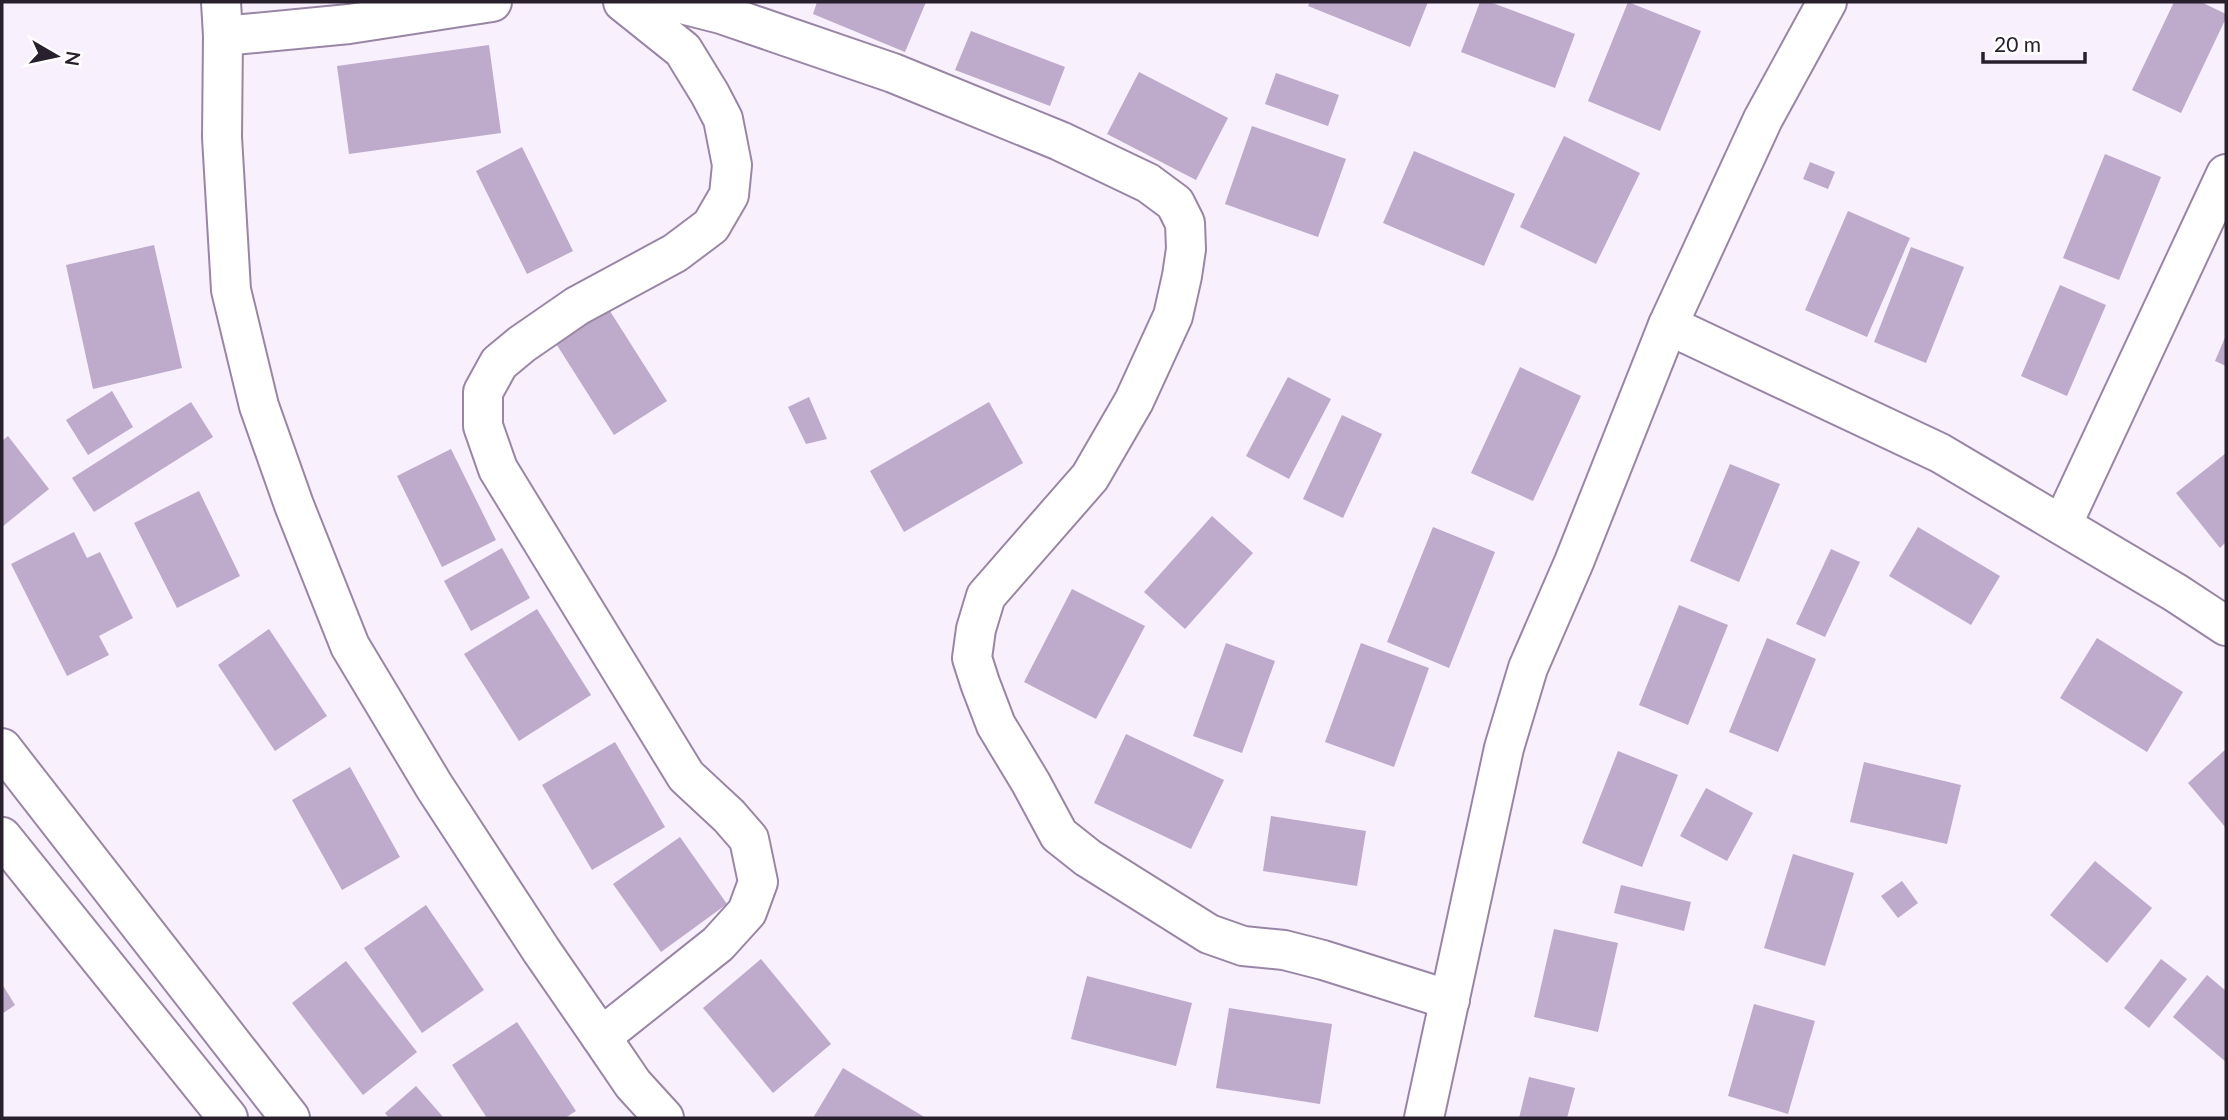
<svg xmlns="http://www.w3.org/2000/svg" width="2228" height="1120" font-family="Lato,sans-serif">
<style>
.building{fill:#beaaca}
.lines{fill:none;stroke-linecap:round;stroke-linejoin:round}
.street-casing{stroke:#9986a5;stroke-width:42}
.secondary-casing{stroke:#9986a5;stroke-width:42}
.street{stroke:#fff;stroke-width:38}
.secondary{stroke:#fff;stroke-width:38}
</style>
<rect width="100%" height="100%" fill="#f8f0fd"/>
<g class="building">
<polygon points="817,2 926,2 905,52 813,14"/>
<polygon points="1310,2 1428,2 1410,47 1308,6"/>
<polygon points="1480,2 1490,2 1575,34 1555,88 1461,52"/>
<polygon points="1628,2 1701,31 1660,131 1588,101"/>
<polygon points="2174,2 2201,2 2226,14 2226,18 2181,113 2132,90"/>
<polygon points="971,31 1065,67 1050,106 955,70"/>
<polygon points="489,45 501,133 349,154 337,66"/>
<polygon points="1139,72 1228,118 1196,180 1107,134"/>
<polygon points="1276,73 1339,95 1328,126 1265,104"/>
<polygon points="1252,126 1346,159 1318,237 1225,204"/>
<polygon points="1564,136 1640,173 1596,264 1520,227"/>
<polygon points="522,147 573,251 527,274 476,171"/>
<polygon points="1414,151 1515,194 1484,266 1383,223"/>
<polygon points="2105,154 2161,177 2119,280 2063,258"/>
<polygon points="1810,162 1835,172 1828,189 1803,179"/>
<polygon points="1848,211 1910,238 1867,337 1805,310"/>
<polygon points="154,245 182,368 93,389 66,265"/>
<polygon points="1911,247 1964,267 1926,363 1874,342"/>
<polygon points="2060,285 2106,305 2067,396 2021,376"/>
<polygon points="608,308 667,401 614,435 555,342"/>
<polygon points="2226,335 2226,366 2215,361"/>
<polygon points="1520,367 1581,396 1533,501 1471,473"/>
<polygon points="1288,377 1331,399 1289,479 1246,456"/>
<polygon points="112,391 133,427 88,455 66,420"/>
<polygon points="809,397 827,439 806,444 788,407"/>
<polygon points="191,402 213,437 94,512 72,478"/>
<polygon points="989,402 1023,463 904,532 870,471"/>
<polygon points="1342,415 1382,434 1343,518 1303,499"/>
<polygon points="8,436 49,489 2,527 2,441"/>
<polygon points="451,449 496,540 442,567 397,476"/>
<polygon points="2226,453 2226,542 2220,548 2176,493"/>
<polygon points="1730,464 1780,484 1739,582 1690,561"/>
<polygon points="199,491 240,576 177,608 134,523"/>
<polygon points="1212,516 1253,553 1185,629 1144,592"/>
<polygon points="1433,527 1495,552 1449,668 1387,642"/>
<polygon points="1918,527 2000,576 1971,625 1889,576"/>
<polygon points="74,532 87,558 100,552 133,618 99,636 109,655 67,676 11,564"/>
<polygon points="502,548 530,598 471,631 444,581"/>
<polygon points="1831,549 1860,562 1825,637 1796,624"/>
<polygon points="1072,589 1145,626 1096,719 1024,682"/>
<polygon points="1679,605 1728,625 1688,725 1639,705"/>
<polygon points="537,609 591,695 519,741 464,654"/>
<polygon points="269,629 327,716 275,751 218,665"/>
<polygon points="1767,638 1816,659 1778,752 1729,732"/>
<polygon points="2097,638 2183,692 2147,752 2060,698"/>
<polygon points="1226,643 1275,661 1242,753 1193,736"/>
<polygon points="1361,643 1429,668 1394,767 1325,742"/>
<polygon points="1126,734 1224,780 1191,849 1094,803"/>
<polygon points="615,742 665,827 592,870 542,785"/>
<polygon points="2226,749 2226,828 2188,783"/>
<polygon points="1618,751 1678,775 1642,867 1582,843"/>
<polygon points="1864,762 1961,785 1947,844 1850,822"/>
<polygon points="350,767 400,857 342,890 292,800"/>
<polygon points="1706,788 1753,813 1727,861 1680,836"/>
<polygon points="1271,816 1366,831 1357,886 1263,871"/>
<polygon points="680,837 727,904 661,952 613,884"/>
<polygon points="1793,854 1854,873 1825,966 1764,948"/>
<polygon points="2095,861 2152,908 2107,963 2050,915"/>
<polygon points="1902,881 1918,903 1898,918 1881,896"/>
<polygon points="1621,885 1691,902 1684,931 1614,913"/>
<polygon points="426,905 484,990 422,1033 364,948"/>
<polygon points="1554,929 1618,943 1598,1032 1534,1017"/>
<polygon points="761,959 831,1044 773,1093 703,1008"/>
<polygon points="2161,959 2187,979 2149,1028 2124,1008"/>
<polygon points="346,961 417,1052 363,1095 292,1003"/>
<polygon points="2207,975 2226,991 2226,1062 2173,1017"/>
<polygon points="1087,976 1192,1003 1176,1066 1071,1039"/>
<polygon points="2,984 15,1005 2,1014"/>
<polygon points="1754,1004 1815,1021 1788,1114 1728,1096"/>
<polygon points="1229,1008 1332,1024 1320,1104 1216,1088"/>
<polygon points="517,1022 576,1111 565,1118 487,1118 452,1065"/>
<polygon points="843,1068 926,1118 813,1118"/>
<polygon points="1529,1077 1575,1088 1567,1118 1519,1118"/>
<polygon points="416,1086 444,1118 389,1118 385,1113"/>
</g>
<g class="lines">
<defs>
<g id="street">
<polyline points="221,2 223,36 222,137 231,290 259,406 294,505 350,646 434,786 541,950 601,1037 633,1084 664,1118"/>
<polyline points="674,2 721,14 893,73 1060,141 1148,183 1175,203 1185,223 1186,249 1182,276 1173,316 1134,401 1090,477 986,596 976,629 972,658 980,683 996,725 1031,783 1059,835 1088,858 1209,934 1243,946 1284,950 1323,960 1450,1000"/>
<polyline points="223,36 349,24 492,2"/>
<polyline points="1668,325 1940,453 2176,593 2226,626"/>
<polyline points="2062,525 2226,174"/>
<polyline points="601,1037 718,944 747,912 758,882 749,839 729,816 686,776 498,469 483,426 483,392 499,363 522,344 577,306 675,253 711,226 729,195 732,165 723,119 710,94 683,50 623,2"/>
<polyline points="1424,1118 1504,748 1528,668 1574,562 1668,325 1763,119 1827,2"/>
</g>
<g id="secondary">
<polyline points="2,748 290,1118"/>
<polyline points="2,837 228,1118"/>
</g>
</defs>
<use href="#street" class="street-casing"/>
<use href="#secondary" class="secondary-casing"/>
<use href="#street" class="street"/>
<use href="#secondary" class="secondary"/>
</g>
<rect width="2228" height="1120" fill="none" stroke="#28202c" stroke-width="7"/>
<g transform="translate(56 56) rotate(99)" stroke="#ffffff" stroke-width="5" paint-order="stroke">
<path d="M0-5L12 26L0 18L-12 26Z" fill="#28202c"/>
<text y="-10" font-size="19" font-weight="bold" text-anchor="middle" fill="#28202c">N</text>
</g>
<path d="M1983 52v10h102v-10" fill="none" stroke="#28202c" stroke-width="3.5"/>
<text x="1994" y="52" font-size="21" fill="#28202c" stroke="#ffffff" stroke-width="5" paint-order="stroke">20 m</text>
</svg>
